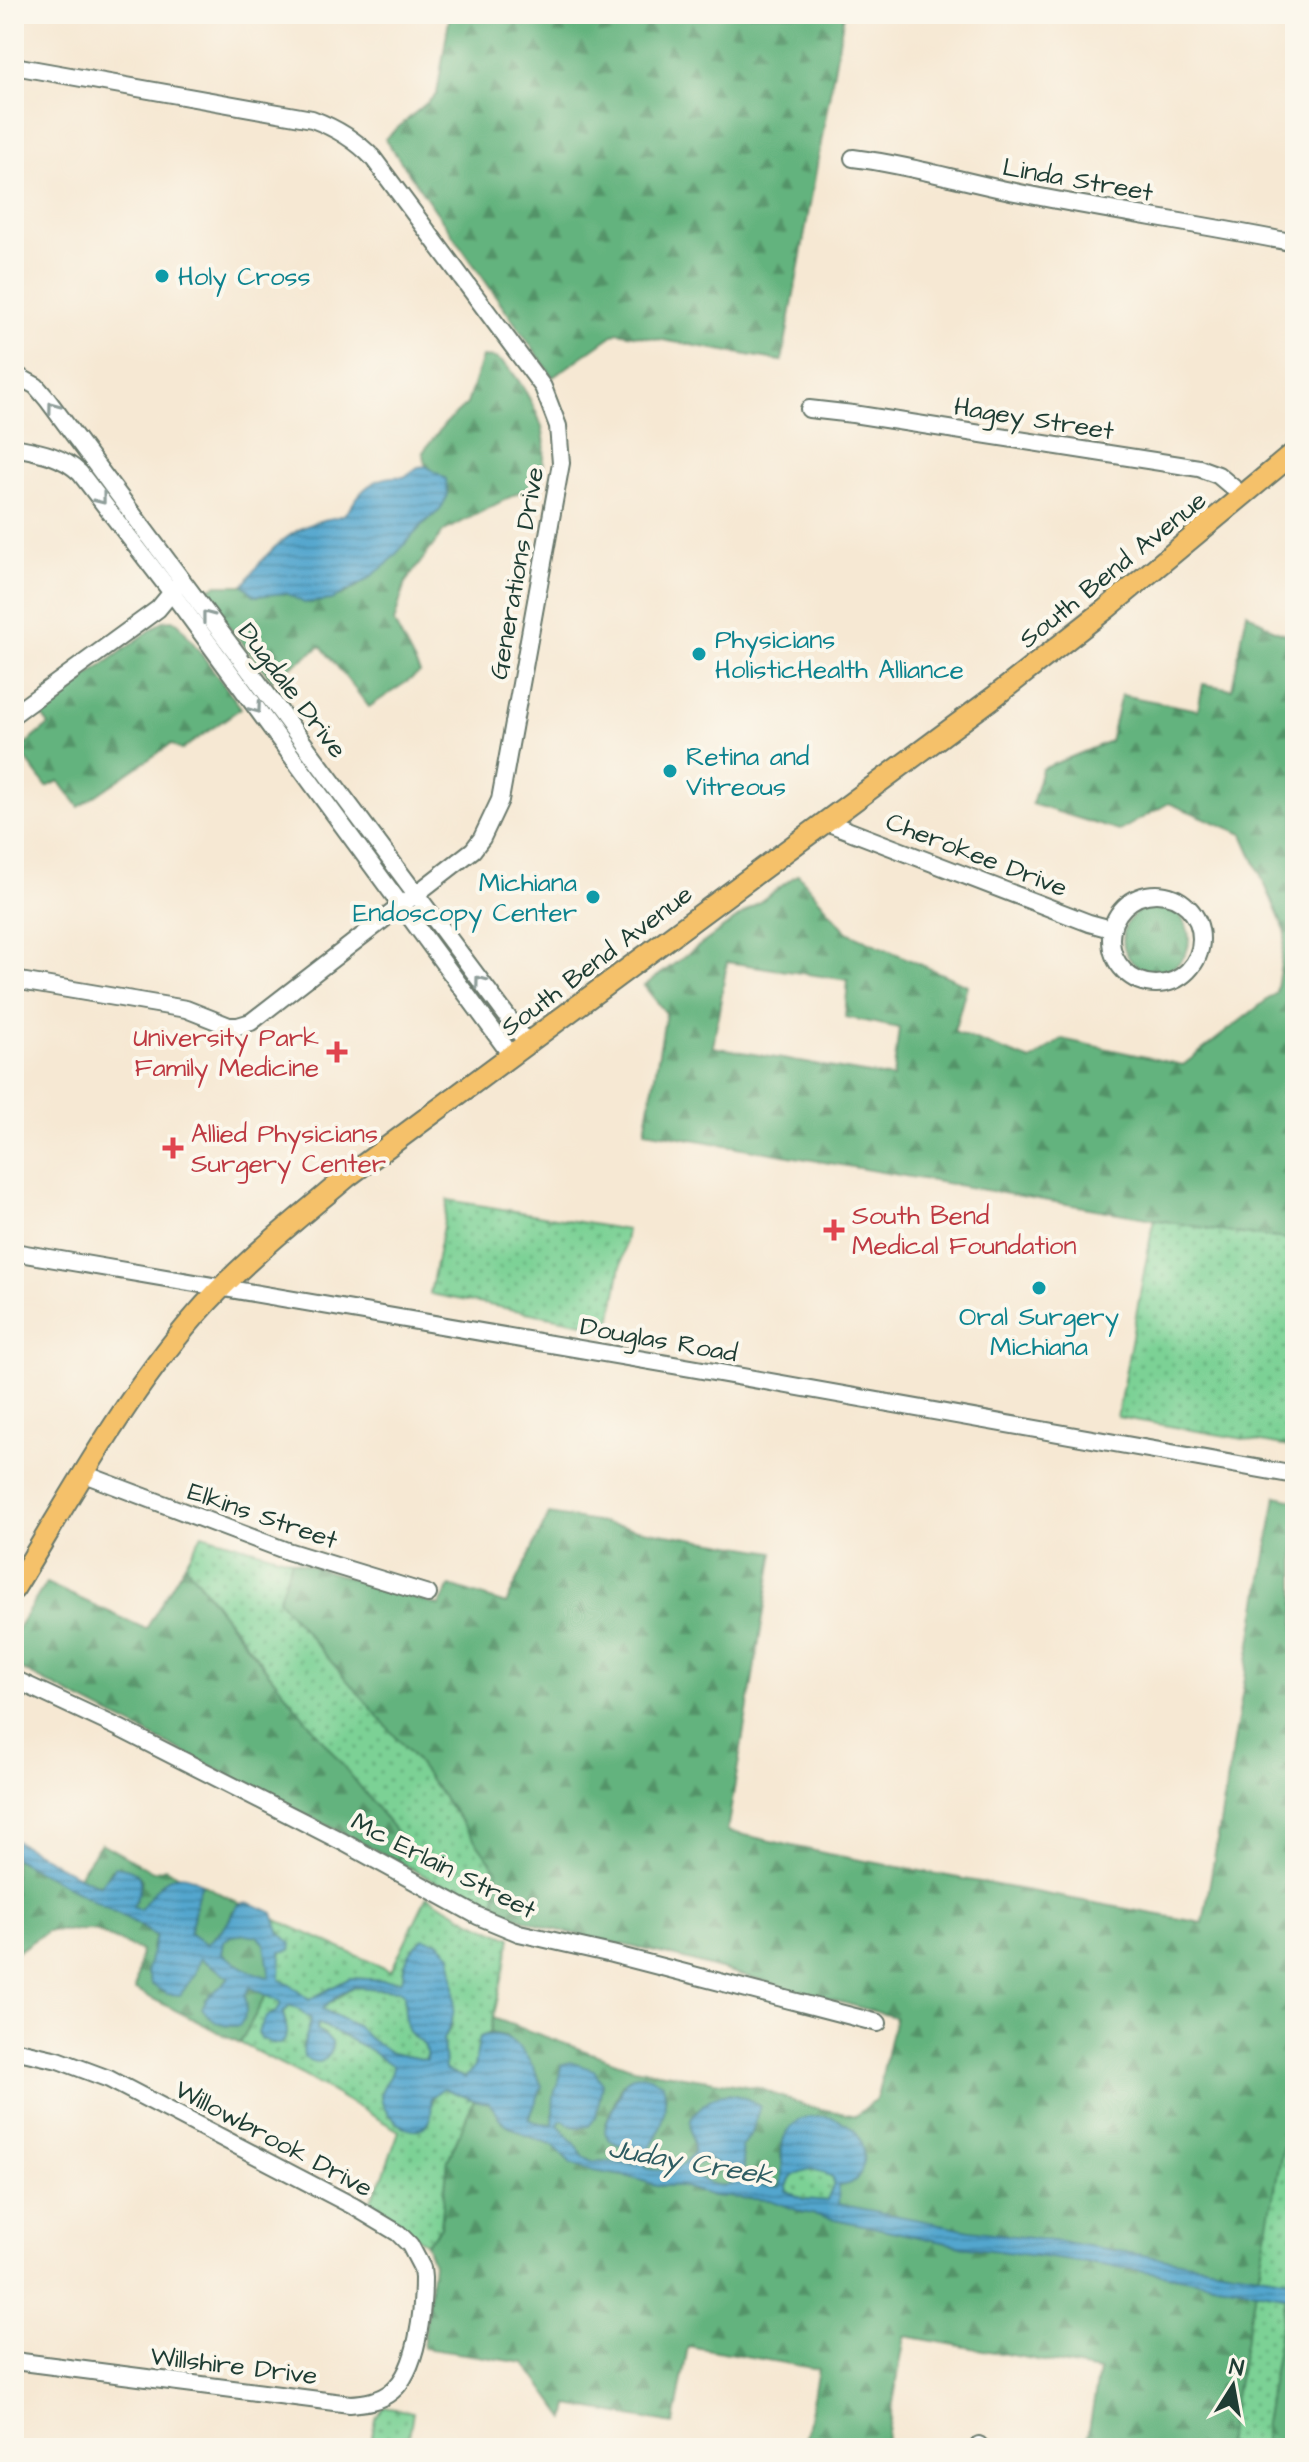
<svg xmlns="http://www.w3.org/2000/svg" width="1309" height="2462" font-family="'Architects Daughter',sans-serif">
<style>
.grass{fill:url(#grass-dots);stroke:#4d8764;stroke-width:2}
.forest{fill:url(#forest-firs);stroke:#427859;stroke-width:2;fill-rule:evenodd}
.water{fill:url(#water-rules);stroke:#387281;stroke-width:2;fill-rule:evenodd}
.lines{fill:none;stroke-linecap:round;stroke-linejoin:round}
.minor-casing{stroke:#6a796c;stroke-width:20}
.major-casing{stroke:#6a796c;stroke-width:24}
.minor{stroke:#fff;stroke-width:16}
.major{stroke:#f5c16b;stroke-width:20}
.oneway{stroke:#8f9e9a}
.culture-dot{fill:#0f9aa8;stroke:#fbf7ec;stroke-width:3}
.health-dot{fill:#e0444e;stroke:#fbf7ec;stroke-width:3}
.labels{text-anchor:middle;stroke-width:8;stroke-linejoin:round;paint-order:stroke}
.street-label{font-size:26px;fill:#1f3d34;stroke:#fbf7ec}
.culture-label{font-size:26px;fill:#0d838f;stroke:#fbf7ec;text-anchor:start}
.health-label{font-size:26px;fill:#be3a42;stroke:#fbf7ec;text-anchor:start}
.water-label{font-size:28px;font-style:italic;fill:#2e5c62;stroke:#fbf7ec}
</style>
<defs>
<pattern id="grass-dots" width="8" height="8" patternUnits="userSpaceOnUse" patternTransform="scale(2)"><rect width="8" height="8" fill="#7bd195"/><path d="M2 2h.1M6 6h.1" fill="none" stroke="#64ab7a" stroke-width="1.8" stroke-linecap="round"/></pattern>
<pattern id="forest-firs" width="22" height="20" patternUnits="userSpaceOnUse" patternTransform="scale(2)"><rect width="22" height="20" fill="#64b37e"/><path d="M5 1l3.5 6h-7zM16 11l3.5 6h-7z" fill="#529368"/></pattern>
<pattern id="water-rules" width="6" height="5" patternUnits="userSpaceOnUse" patternTransform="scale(2)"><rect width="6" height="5" fill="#52a6ce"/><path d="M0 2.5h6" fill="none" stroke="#4388a8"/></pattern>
</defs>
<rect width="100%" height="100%" fill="#fbf7ec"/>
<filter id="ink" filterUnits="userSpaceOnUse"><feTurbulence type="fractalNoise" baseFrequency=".0125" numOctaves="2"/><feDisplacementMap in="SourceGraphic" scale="16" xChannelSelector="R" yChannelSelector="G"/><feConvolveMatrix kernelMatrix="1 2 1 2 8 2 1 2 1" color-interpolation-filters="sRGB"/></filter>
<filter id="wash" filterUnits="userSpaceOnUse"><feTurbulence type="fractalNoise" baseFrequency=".006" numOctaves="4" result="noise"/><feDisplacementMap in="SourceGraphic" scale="32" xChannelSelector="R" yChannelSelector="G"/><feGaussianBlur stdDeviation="1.8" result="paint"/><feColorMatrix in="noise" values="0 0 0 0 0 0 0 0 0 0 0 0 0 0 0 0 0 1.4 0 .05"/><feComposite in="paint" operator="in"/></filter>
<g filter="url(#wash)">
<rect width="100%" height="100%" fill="#f6e8d3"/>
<g class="grass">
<polygon points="448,1200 627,1230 610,1328 430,1294"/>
<polygon points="1154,1219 1234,1233 1295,1240 1295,1448 1117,1417"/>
<polygon points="202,1534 292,1560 414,1758 497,1870 495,1909 457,1893 397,1861 404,1847 185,1564"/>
<polygon points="427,1896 473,1922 511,1938 490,2033 480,2037 474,2067 465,2078 445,2070 443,2039 452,2026 451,1955 404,1964 403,1978 400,1981 350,1978 309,2000 290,1985 280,1980 280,1959 286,1940 275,1924 275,1919 391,1971"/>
<path d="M354,1987L399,1990L404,1993L405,2010L413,2037C426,2043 427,2047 426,2060L391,2053L370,2039L358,2027L321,2009Z"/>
<polygon points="266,1995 280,2002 280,2007 277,2012 272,2013 286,2023 283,2013 290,2006 298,2009 311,2019 309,2030 302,2047 325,2034 317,2030 318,2023 363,2046 394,2066 393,2075 385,2084 432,2104 434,2095 443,2088 474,2100 448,2160 441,2227 426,2244 396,2219 368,2205 382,2179 399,2131 302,2075 240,2043"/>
<polygon points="1295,2083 1295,2241 1289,2279 1257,2274"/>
<path d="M811,2169L824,2172L833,2179L834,2184L827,2201L803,2199L786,2191C789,2175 796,2172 811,2169Z"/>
<polygon points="1254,2291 1286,2296 1264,2424 1264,2448 1225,2448"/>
<polygon points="384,2407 413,2412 407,2448 370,2448 375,2419"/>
</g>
<g class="forest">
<polygon points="450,14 844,14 782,361 617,332 553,377 385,139 437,94"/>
<path d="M482,357C486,358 491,357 495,358C516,367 541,416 544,437C546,452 543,466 541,481L444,531L405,583L394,623L420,673L369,707L321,646L272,680L201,592L217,585H244L255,596C265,596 278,592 287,594C295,595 300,603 310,603C367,600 399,542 440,510L446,479L426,466L423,452L445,424L467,404Z"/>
<path d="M1247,612L1274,630L1295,637V1240L1234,1233L645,1131L666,1013L644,986L798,874L847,932L967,985L954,1032L1031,1061L1062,1039L1183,1065L1276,993L1286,933L1243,834L1169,803L1119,831L1032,804L1042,769L1110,741L1121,695L1198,710L1203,684L1232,689ZM727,962L848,980L845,1017L899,1028L893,1078L713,1047Z"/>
<polygon points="173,620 179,624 241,708 181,750 171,744 79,807 59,781 47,787 19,750 49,725 39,712 163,621"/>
<circle cx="1156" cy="939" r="33"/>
<path d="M1276,1496L1295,1500V2083L1225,2448H1086L1099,2371L905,2336L885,2448H804L818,2369L688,2346L674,2424L569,2405L566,2419L525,2363L423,2348L433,2263L426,2244L441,2227L448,2160L474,2100L489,2103L505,2124L525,2135L552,2144L571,2163L594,2171L630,2177L659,2186H681L713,2196L770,2200L802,2212L837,2204L839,2186L851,2183L859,2175L781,2156L785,2172L780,2187L740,2184L744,2167L741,2148L752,2132L697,2110L691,2120L694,2152C680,2171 669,2175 646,2168L648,2149L658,2134L666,2095L623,2083L605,2125L634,2147L637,2152L636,2163L593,2161L582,2156L576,2145L558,2125L560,2120L596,2117L602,2083L561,2078C553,2093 553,2107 554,2124L537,2123L529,2119L542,2086L538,2076L506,2036L490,2033L493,2018L633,2068L758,2088L806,2106L856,2116L877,2098L895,2017L669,1955L548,1928L495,1909L497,1870L414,1758L278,1600L292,1560L439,1606L450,1586L506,1604L549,1514L774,1552L727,1831L828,1854L1203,1923Z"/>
<polygon points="185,1564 231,1626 399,1835 404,1847 397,1861 14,1666 14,1634 46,1583 146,1629"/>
<path d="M101,1843L153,1872L165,1868L178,1875L163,1882L140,1911L133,1906L142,1880C134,1868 124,1867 111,1869L101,1886L78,1876Z"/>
<polygon points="14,1858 136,1923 156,1937 151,1949 195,1974 199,1958 229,1977 219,1989 206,1999 247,2007 245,1995 249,1987 266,1995 240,2043 135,1990 141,1951 93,1930 47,1931 14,1954"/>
<path d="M202,1884L241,1904L232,1912L228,1923L207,1944L189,1933C196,1917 193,1901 202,1884Z"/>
<polygon points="246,1934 258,1936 266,1944 270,1978 249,1971 222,1954 224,1941 231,1936"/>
<path d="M707,2159C720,2164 730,2169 732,2184C719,2189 702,2181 691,2173L689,2167L699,2161Z"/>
<polygon points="1286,2296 1295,2298 1295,2448 1264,2448 1264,2424"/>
</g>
<g class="water">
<path d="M426,466L446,479L448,495L440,510L424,523L387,564L365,581L331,600L304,603L286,593L255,596L244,585C261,558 283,535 313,523C323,519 335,519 344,514C349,511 353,504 356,499C368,482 383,475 404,477L418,467Z"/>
<path d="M14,1840L78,1876L100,1886L115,1866C144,1869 145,1883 133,1906L140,1910C157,1888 172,1861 202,1884C193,1901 196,1916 189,1933L206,1944C214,1939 220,1932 226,1925C233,1917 233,1902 248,1903C256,1904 266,1910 273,1913L280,1934L292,1944L291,1950L281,1952L280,1980L290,1985L309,2000L350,1978L400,1981L403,1977C404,1960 410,1949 424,1938L438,1942L451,1954C453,1984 461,2014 443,2039L445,2070L465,2078L474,2067L480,2037C511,2025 533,2062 542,2087L529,2119L537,2123L553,2124C554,2114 552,2102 555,2091C559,2080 561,2078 561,2065L570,2062L594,2070L602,2083L600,2096L596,2117L589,2126C579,2128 572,2128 565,2121L561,2120L558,2125L576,2145L582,2156L593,2161L636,2163L637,2152L634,2147C590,2142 606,2124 619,2096C623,2088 623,2079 633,2076C643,2073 654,2079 663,2083C667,2098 665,2118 658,2133C651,2148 644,2149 646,2168C669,2175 680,2170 694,2152C695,2142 688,2130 691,2120C692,2114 699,2109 703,2105C721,2088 742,2094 760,2106L752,2132L741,2148L744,2167L741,2184L780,2187C786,2169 778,2153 784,2138C796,2110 831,2111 852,2128C866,2140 869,2173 851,2183C848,2185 843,2185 839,2186L838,2204L970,2230L1075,2244L1295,2280V2298L1139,2270L961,2246L802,2212L770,2200L713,2196L681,2186H659L630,2177L594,2171L571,2163L552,2144L525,2135L505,2124L489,2103L474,2100L443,2088L431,2098C438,2154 379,2123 381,2094C382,2083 392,2081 393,2066L363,2046L318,2023L317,2030L332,2041C333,2059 319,2068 304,2057C301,2043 309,2033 311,2019L298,2009L290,2006L283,2013C284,2025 293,2033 281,2044H274L260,2038L258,2032L266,2017C273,2013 281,2012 280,2002L250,1987L245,1995C248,2008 247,2015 239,2026C221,2027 213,2023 202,2008C207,1994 221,1989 229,1977L200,1958L195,1974L180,1995L167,1994L151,1984L147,1970L156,1936L136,1923L14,1858ZM246,1934L258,1936L265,1944L270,1978L249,1971L222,1954L224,1941L231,1936ZM354,1987L399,1990L404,1993C405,2004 404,2017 407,2027C413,2045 428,2035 426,2060L391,2053L370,2039L358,2027L322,2009L340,1994ZM707,2159C719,2164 730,2169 732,2184C718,2189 702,2181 691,2173L689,2167ZM811,2169L824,2172L833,2179L834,2184L827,2201L803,2199L786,2191C789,2175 797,2172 811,2169Z"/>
</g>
</g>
<g filter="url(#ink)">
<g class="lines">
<defs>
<g id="minor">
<path d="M14,66L312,119C336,128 355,139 373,158L543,387L558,426L561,463L500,800L482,838L473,850L251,1022L238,1026H229L186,1009L14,980"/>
<path d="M853,158C911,165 967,183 1025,194C1115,212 1205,225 1295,243"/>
<polyline points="14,374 36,386 47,399 527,1043"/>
<polyline points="809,409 853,414 1199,468 1218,475 1243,496"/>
<path d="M14,447C39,452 61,455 80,473L172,593L511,1055"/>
<polyline points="14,714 158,609 177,586"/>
<polyline points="826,822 1089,923 1111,929"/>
<circle cx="1156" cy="939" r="45"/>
<path d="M14,1252C442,1323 868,1399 1295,1475"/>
<polyline points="84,1474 287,1551 428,1594"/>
<polyline points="14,1679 119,1728 343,1842 478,1916 519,1933 612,1954 878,2023"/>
<path d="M14,2050L58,2060L109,2079L353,2206L398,2233L410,2245L422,2268L423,2278C423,2310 418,2370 392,2391C380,2401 365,2403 350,2404L14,2361"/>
<polyline points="979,2445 981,2448"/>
</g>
<path id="major" d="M14,1589C71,1496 123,1399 195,1316C240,1264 295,1221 347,1177L994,697L1106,609L1295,452"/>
</defs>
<use href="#minor" class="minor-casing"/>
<use href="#major" class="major-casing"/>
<use href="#minor" class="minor"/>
<use href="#major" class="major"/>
</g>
<defs><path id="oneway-chevron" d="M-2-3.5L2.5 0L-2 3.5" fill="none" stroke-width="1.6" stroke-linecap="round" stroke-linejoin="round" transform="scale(2)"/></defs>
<g class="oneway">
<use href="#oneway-chevron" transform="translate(53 407) rotate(-127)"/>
<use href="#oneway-chevron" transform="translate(101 499) rotate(52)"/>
<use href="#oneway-chevron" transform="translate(207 616) rotate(-128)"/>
<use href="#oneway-chevron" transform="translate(256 708) rotate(54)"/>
<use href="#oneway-chevron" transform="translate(480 981) rotate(-127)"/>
</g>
</g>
<g class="culture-dot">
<circle cx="162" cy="276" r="8"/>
<circle cx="699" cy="654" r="8"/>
<circle cx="670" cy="771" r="8"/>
<circle cx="593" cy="897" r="8"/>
<circle cx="1039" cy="1288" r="8"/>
</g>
<g class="health-dot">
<path d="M333 1040h8v8h8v8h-8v8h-8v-8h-8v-8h8z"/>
<path d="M169 1136h8v8h8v8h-8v8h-8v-8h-8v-8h8z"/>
<path d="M830 1218h8v8h8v8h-8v8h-8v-8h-8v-8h8z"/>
</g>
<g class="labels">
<g class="street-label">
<text transform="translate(1078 179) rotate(10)" y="9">Linda Street</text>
<text transform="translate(1034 418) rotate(9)" y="9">Hagey Street</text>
<text transform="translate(1112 569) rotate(-39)" y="9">South Bend Avenue</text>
<text transform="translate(516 573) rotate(-80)" y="9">Generations Drive</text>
<text transform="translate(293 690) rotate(53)" y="9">Dugdale Drive</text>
<text transform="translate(977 854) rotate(21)" y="9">Cherokee Drive</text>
<text transform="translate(596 960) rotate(-37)" y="9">South Bend Avenue</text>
<text transform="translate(659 1339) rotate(10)" y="9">Douglas Road</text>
<text transform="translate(263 1515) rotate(19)" y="9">Elkins Street</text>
<text transform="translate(444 1865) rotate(27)" y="9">Mc Erlain Street</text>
<text transform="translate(274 2138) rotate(28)" y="9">Willowbrook Drive</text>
<text transform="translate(234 2365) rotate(7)" y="9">Willshire Drive</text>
</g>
<g class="culture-label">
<text x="178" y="285">Holy Cross</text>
<text x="715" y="648">Physicians<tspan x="715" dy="30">HolisticHealth Alliance</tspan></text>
<text x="686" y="765">Retina and<tspan x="686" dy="30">Vitreous</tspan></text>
<text x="577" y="891" text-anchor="end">Michiana<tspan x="577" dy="30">Endoscopy Center</tspan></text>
<text x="1039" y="1325" text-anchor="middle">Oral Surgery<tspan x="1039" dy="30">Michiana</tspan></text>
</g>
<g class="health-label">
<text x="319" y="1046" text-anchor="end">University Park<tspan x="319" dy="30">Family Medicine</tspan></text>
<text x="191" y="1142">Allied Physicians<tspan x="191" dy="30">Surgery Center</tspan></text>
<text x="852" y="1224">South Bend<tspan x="852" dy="30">Medical Foundation</tspan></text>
</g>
<g class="water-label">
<text transform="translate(691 2161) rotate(10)" y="10">Juday Creek</text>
</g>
</g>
<rect width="1309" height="2462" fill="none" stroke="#fbf7ec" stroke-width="48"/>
<g transform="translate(1233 2386) rotate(11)" stroke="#fbf7ec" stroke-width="6" paint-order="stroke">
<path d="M0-6L14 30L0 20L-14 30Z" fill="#1f3d34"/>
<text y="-12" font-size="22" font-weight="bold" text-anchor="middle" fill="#1f3d34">N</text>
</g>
</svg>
